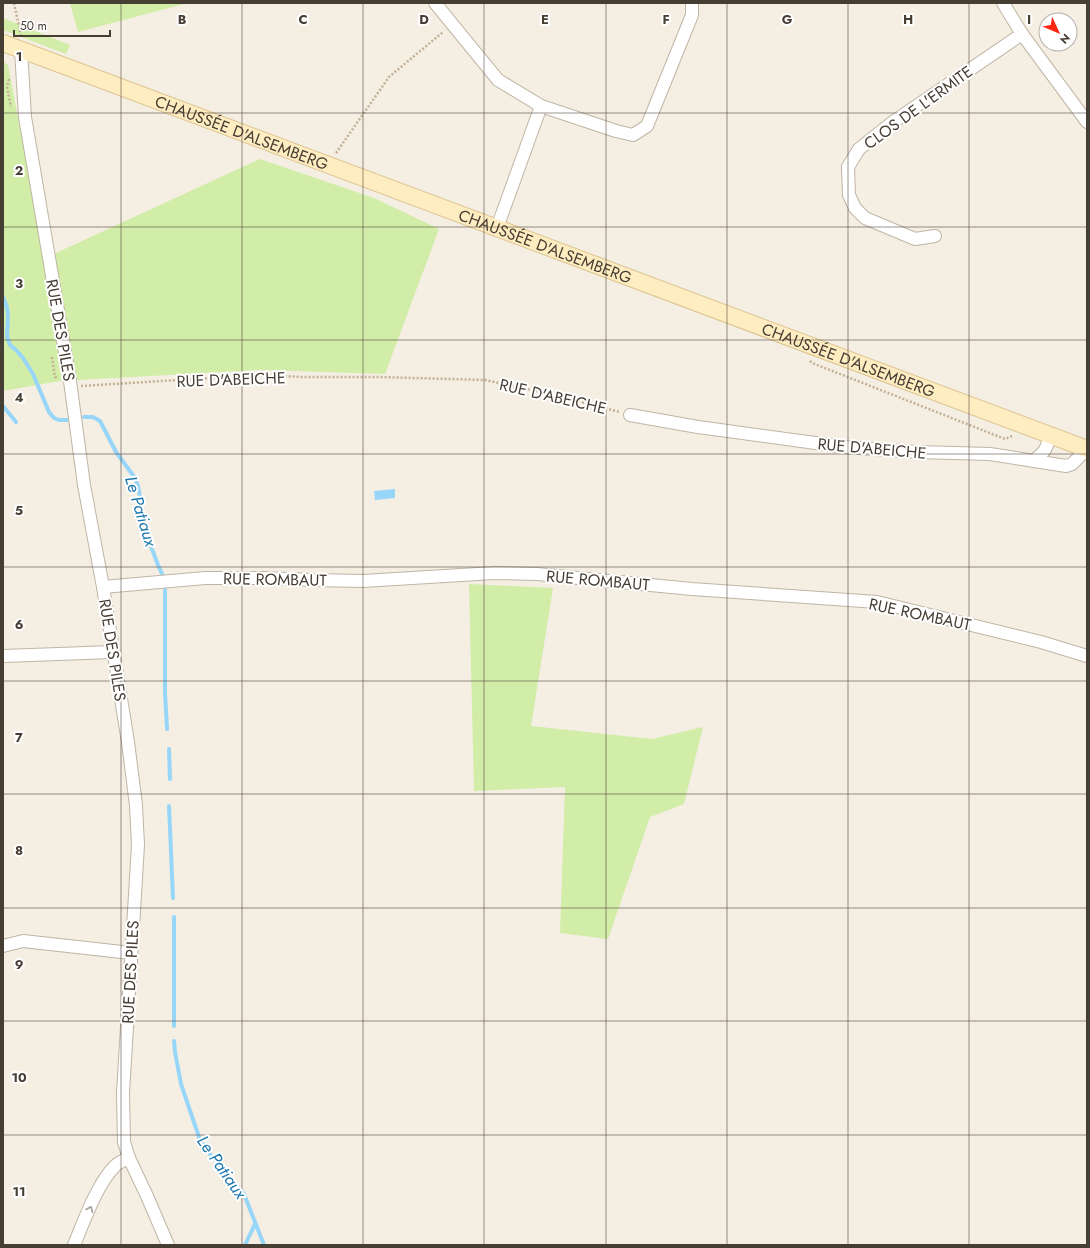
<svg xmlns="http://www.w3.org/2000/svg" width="1090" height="1248" font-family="Jost,sans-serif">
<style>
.green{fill:#d2eda7}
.water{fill:#97d6f8}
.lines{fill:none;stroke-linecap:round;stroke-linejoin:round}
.stream{stroke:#97d6f8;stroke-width:4}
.street-casing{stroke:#c0b5a5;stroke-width:14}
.secondary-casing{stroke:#dcc38f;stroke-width:18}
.path{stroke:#c4b094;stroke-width:2.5;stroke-dasharray:2 2;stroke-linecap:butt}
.street{stroke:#fff;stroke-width:12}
.secondary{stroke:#ffedc2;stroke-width:16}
.oneway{stroke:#a29e99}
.grid{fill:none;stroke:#463d33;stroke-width:1;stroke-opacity:0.55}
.labels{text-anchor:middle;stroke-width:4;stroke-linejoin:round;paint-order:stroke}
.street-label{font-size:16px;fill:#463d33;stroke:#fff}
.water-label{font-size:17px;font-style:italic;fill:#1e79ad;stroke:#fff}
.grid-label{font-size:13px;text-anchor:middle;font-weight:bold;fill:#463d33;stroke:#fff;stroke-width:4;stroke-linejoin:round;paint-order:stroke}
</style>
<rect width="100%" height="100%" fill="#f4eee3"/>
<g class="green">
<polygon points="70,3 188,3 78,32"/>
<polygon points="3,18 70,45 66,54 3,30"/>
<polygon points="3,61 8,65 46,267 56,253 260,159 374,198 439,229 385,374 262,370 60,381 3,391"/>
<polygon points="469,584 553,588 531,726 652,739 703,727 684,804 650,817 608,939 560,933 565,787 474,791"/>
</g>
<polygon class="water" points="395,489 395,498 375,500 374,491"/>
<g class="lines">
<g class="stream">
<polyline points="3,297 7,307 8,317 7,336 10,345 16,350 23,358 33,374 49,412 54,418 59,420 67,420"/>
<polyline points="3,406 16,422"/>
<polyline points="84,417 93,417 100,421 116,452 135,478 138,486 143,513 149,541 158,565 163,576"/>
<polyline points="165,590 165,693 167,729"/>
<polyline points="169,749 170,779"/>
<polyline points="169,806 173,898"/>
<polyline points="174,1026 174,917"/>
<polyline points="174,1041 175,1052 181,1084 200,1140 209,1153 244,1194 264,1245"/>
<polyline points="245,1245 255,1224"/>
</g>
<defs>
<g id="street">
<polyline points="435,3 498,80 541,106 616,131 633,135 647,126 692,15 692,3"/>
<polyline points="1003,3 1022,34 1087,122"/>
<polyline points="21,50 25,117 70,381 84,485 103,587 128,742 136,805 138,845 123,1093 124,1142 129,1158 147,1196 168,1245"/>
<polyline points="497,228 541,106"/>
<polyline points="935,236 915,239 865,218 855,208 849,195 848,167 859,149 893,122 1022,34"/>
<polyline points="630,415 698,427 845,447 917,452 990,454 1066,466 1072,464 1087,449"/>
<path d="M1033,461C1044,453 1047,449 1050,435"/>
<polyline points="103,587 205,578 262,578 313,580 363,581 494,573 537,574 692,589 877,602 1041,642 1087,656"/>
<polyline points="3,656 113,652"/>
<polyline points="3,946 23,941 131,953"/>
<path d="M74,1245C84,1221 97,1184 115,1166C119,1162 124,1160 129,1158"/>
</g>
<g id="secondary">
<path id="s1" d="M3,43L1087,449"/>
</g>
</defs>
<use href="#street" class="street-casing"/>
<use href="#secondary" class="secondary-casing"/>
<g class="path">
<polyline points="14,3 21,36"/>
<polyline points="9,79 7,87 11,107"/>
<polyline points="336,153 389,77 443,32"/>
<polyline points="52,357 55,377 58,378"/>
<polyline points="810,361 812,363 1005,439 1012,436"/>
<polyline points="81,386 260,375 303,377 378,377 485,380 550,394 620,412"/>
</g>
<use href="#street" class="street"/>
<use href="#secondary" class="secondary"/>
</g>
<defs><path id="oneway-chevron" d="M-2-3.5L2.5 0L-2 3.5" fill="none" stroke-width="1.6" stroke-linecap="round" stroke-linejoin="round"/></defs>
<use class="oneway" href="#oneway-chevron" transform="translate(90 1209) rotate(-67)"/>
<path class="grid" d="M121,3V1245M242,3V1245M363,3V1245M484,3V1245M606,3V1245M727,3V1245M848,3V1245M969,3V1245M3,113H1087M3,227H1087M3,340H1087M3,454H1087M3,567H1087M3,681H1087M3,794H1087M3,908H1087M3,1021H1087M3,1135H1087"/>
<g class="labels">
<g class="street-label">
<text transform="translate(918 107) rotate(-36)" y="6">CLOS DE L'ERMITE</text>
<text dy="6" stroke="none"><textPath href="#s1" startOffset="255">CHAUSSÉE D'ALSEMBERG</textPath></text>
<text dy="6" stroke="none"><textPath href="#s1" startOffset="579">CHAUSSÉE D'ALSEMBERG</textPath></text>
<text transform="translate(61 330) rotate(80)" y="6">RUE DES PILES</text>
<text dy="6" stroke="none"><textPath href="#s1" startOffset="903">CHAUSSÉE D'ALSEMBERG</textPath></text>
<text transform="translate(231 379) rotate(-2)" y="6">RUE D'ABEICHE</text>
<text transform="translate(553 396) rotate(13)" y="6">RUE D'ABEICHE</text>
<text transform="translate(872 448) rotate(5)" y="6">RUE D'ABEICHE</text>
<text transform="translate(275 579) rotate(1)" y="6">RUE ROMBAUT</text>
<text transform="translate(598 580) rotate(5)" y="6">RUE ROMBAUT</text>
<text transform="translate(920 614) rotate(12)" y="6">RUE ROMBAUT</text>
<text transform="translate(113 650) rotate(81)" y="6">RUE DES PILES</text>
<text transform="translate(130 972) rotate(-87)" y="6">RUE DES PILES</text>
</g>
<g class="water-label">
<text transform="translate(141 511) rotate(73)" y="6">Le Patiaux</text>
<text transform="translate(222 1167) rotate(55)" y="6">Le Patiaux</text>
</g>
</g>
<g class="grid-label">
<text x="182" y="24">B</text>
<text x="303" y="24">C</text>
<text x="424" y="24">D</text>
<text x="545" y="24">E</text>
<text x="666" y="24">F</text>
<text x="787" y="24">G</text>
<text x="908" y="24">H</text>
<text x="1029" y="24">I</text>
<text x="19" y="61">1</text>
<text x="19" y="175">2</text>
<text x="19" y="288">3</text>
<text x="19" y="402">4</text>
<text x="19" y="515">5</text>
<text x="19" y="629">6</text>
<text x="19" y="742">7</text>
<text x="19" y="855">8</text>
<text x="19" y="969">9</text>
<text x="19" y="1082">10</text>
<text x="19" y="1196">11</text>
</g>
<rect width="1090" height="1248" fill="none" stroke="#463d33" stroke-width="8"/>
<g transform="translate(1058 32) rotate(134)"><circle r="19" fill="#ffffff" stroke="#b5b1ad"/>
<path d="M0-3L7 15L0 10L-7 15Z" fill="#ff250f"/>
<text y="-6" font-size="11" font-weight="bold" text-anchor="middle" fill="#463d33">N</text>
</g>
<path d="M14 30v6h96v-6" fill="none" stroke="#463d33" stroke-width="2"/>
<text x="20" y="30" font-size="12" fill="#463d33" stroke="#ffffff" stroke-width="3" paint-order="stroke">50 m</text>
</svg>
